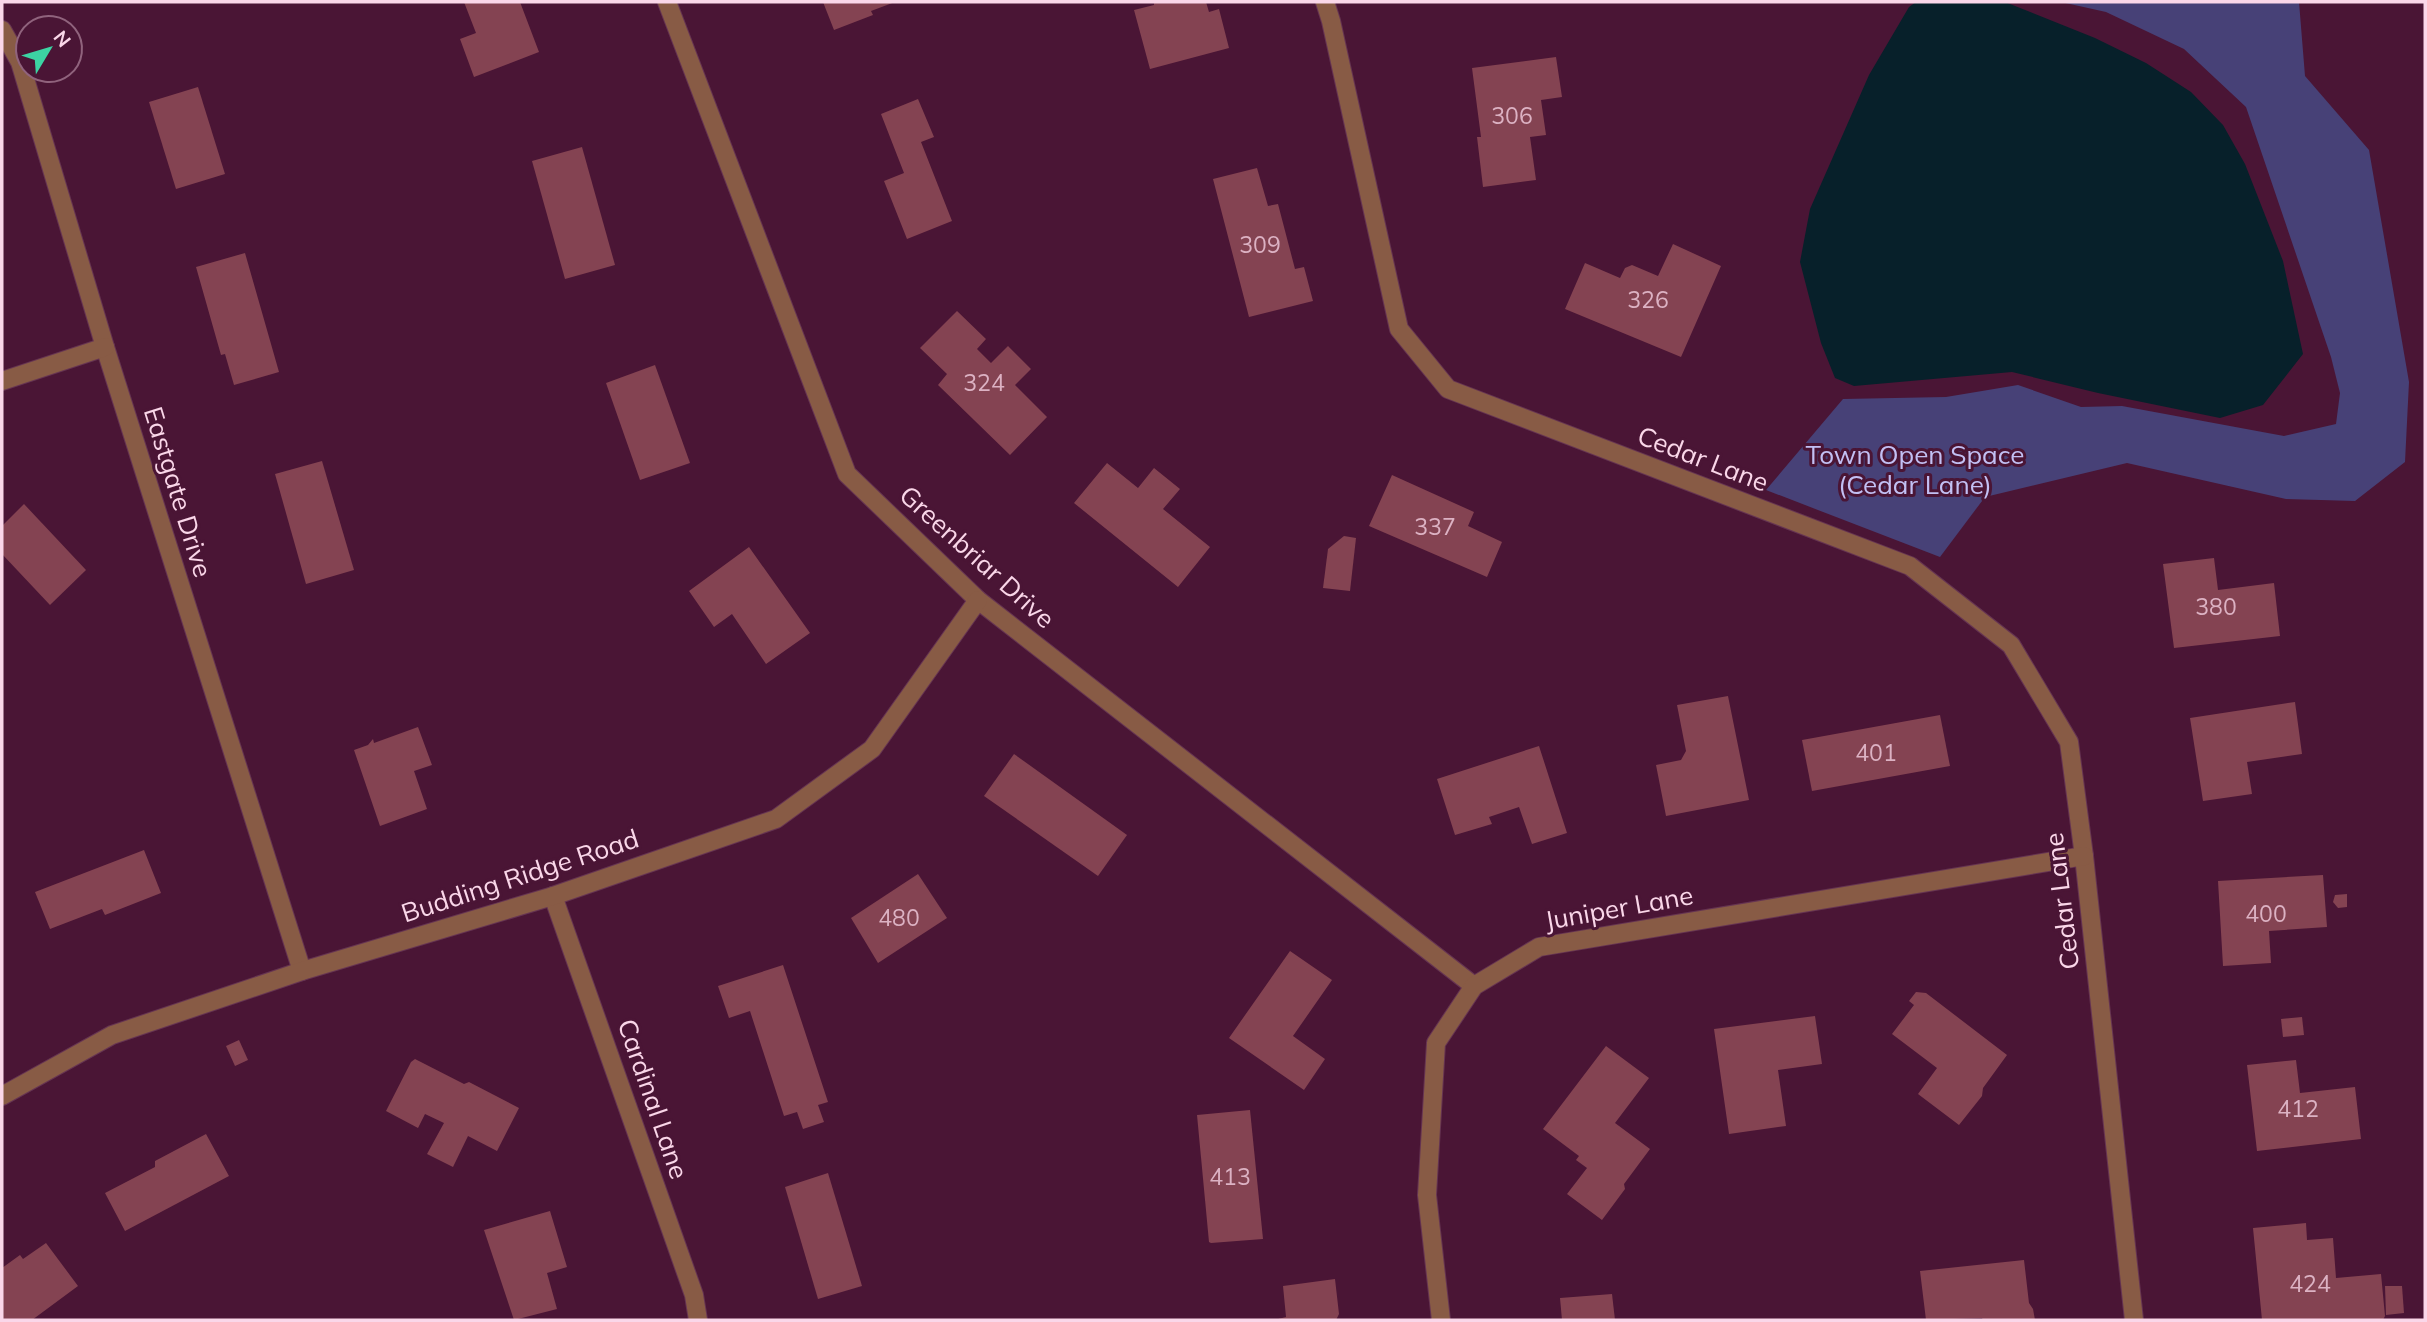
<svg xmlns="http://www.w3.org/2000/svg" width="2427" height="1322" font-family="Mulish,sans-serif">
<style>
.green{fill:#474177}
.water{fill:#07202a}
.building{fill:#844352}
.lines{fill:none;stroke-linecap:round;stroke-linejoin:round}
.minor-casing{stroke:#663452;stroke-width:20}
.minor{stroke:#885b45;stroke-width:18}
.labels{text-anchor:middle;stroke-width:6;stroke-linejoin:round;paint-order:stroke}
.number-label{font-size:23px;fill:#dcb2c3}
.park-label{font-size:26px;fill:#c2c0f4;stroke:#4a1535}
.street-label{font-size:26px;fill:#fad7e9;stroke:#4a1535}
</style>
<rect width="100%" height="100%" fill="#4a1535"/>
<polygon class="green" points="2061,2 2299,2 2305,76 2369,150 2409,382 2405,462 2355,501 2286,499 2127,463 1985,497 1940,557 1766,490 1843,399 1946,397 2018,385 2081,407 2122,406 2284,436 2336,424 2340,393 2331,357 2246,107 2184,49 2106,12"/>
<polygon class="water" points="1916,2 2005,2 2095,38 2146,63 2191,92 2223,125 2245,164 2283,261 2303,354 2263,405 2220,418 2098,393 2012,372 1854,386 1835,378 1821,343 1800,262 1810,209 1869,75 1909,7"/>
<g class="building">
<polygon points="464,2 520,2 539,52 474,77 460,39 476,33"/>
<polygon points="823,2 895,2 871,11 873,15 834,30"/>
<polygon points="1154,2 1206,2 1209,12 1219,9 1229,48 1150,69 1134,10 1154,5"/>
<polygon points="1556,57 1562,97 1541,100 1546,135 1530,137 1536,180 1483,187 1477,137 1481,137 1472,68"/>
<polygon points="198,87 225,174 176,189 149,102"/>
<polygon points="918,99 934,137 921,142 952,221 907,239 884,181 904,173 881,114"/>
<polygon points="582,147 615,265 565,279 532,161"/>
<polygon points="1257,168 1268,206 1278,204 1295,269 1304,267 1313,301 1249,317 1213,179"/>
<polygon points="1673,244 1721,266 1681,357 1565,309 1585,263 1620,278 1625,268 1632,265 1658,276"/>
<polygon points="245,253 279,372 234,385 225,354 221,355 196,267"/>
<polygon points="957,311 986,339 977,349 991,363 1008,346 1031,369 1015,385 1047,417 1010,455 938,385 947,374 920,348"/>
<polygon points="655,365 690,463 640,480 606,383"/>
<polygon points="322,461 354,570 306,584 275,474"/>
<polygon points="1107,463 1138,488 1154,468 1180,489 1163,509 1210,547 1178,587 1074,503"/>
<polygon points="1392,475 1474,512 1468,526 1502,542 1487,577 1369,526"/>
<polygon points="24,504 86,570 50,605 2,554 2,526"/>
<polygon points="1344,536 1356,538 1350,591 1323,588 1328,549"/>
<polygon points="749,547 810,633 766,664 732,614 714,627 689,591"/>
<polygon points="2214,558 2218,590 2274,583 2280,636 2174,648 2163,564"/>
<polygon points="1728,696 1749,800 1666,816 1656,765 1681,760 1686,751 1677,705"/>
<polygon points="2295,702 2302,754 2247,762 2252,794 2203,801 2190,718"/>
<polygon points="1940,715 1950,766 1812,791 1802,740"/>
<polygon points="418,727 432,765 414,771 427,809 380,826 354,750 368,745 373,739 374,743"/>
<polygon points="1539,746 1567,833 1532,844 1519,807 1489,817 1492,824 1455,835 1437,779"/>
<polygon points="1014,754 1127,835 1098,876 984,796"/>
<polygon points="144,850 161,893 105,915 102,909 50,929 35,892"/>
<polygon points="918,874 947,918 878,963 851,918"/>
<polygon points="2323,875 2327,927 2269,931 2271,963 2223,966 2218,881"/>
<polygon points="2347,894 2347,907 2338,908 2333,902 2335,895"/>
<polygon points="1290,951 1332,980 1293,1036 1325,1059 1304,1090 1229,1038"/>
<polygon points="783,965 828,1102 818,1105 824,1122 803,1129 797,1112 784,1116 750,1011 729,1018 718,986"/>
<polygon points="1916,992 1926,993 2007,1055 1983,1088 1982,1096 1959,1125 1918,1094 1937,1068 1892,1034 1914,1005 1909,1001"/>
<polygon points="1815,1016 1822,1064 1778,1070 1786,1126 1729,1134 1714,1029"/>
<polygon points="2302,1017 2304,1035 2283,1037 2281,1019"/>
<polygon points="239,1040 248,1060 235,1066 226,1046"/>
<polygon points="1606,1046 1649,1078 1615,1123 1650,1149 1624,1184 1625,1189 1602,1220 1567,1194 1587,1168 1576,1160 1579,1156 1543,1129"/>
<polygon points="415,1059 464,1084 469,1082 519,1108 497,1151 468,1136 453,1167 427,1154 444,1123 425,1114 418,1128 386,1111 411,1062"/>
<polygon points="2296,1060 2300,1093 2355,1087 2361,1139 2257,1151 2247,1065"/>
<polygon points="1250,1110 1263,1239 1211,1243 1209,1242 1197,1115"/>
<polygon points="206,1134 229,1176 125,1231 105,1193 155,1167 155,1161"/>
<polygon points="828,1173 862,1286 818,1299 785,1187"/>
<polygon points="550,1211 567,1267 547,1273 557,1309 514,1320 484,1230"/>
<polygon points="2306,1223 2307,1240 2333,1238 2336,1278 2381,1274 2385,1316 2383,1320 2262,1320 2253,1228"/>
<polygon points="46,1243 78,1286 32,1320 2,1320 2,1268 20,1255 23,1259"/>
<polygon points="2024,1260 2029,1303 2033,1309 2035,1320 1983,1320 1982,1318 1926,1320 1920,1271"/>
<polygon points="1335,1279 1339,1314 1336,1320 1274,1320 1286,1317 1283,1286"/>
<polygon points="2385,1286 2402,1286 2404,1313 2386,1315"/>
<polygon points="1612,1294 1615,1320 1562,1320 1560,1298"/>
</g>
<g class="lines">
<defs>
<g id="minor">
<polyline points="667,2 847,474 978,600 1474,986"/>
<polyline points="1325,2 1331,21 1399,329 1448,389 1910,566 2011,645 2069,742 2084,856 2134,1320"/>
<polyline points="2,30 20,62 105,347 302,971"/>
<polyline points="2,381 105,347"/>
<polyline points="553,896 694,1295 698,1320"/>
<polyline points="2,1096 112,1035 302,971 553,896 776,819 872,749 978,600"/>
<polyline points="1441,1320 1427,1195 1436,1043 1474,986 1539,947 2084,856"/>
</g>
</defs>
<use href="#minor" class="minor-casing"/>
<use href="#minor" class="minor"/>
</g>
<g class="labels">
<g class="number-label">
<text x="1512" y="124">306</text>
<text x="1260" y="253">309</text>
<text x="1648" y="308">326</text>
<text x="984" y="391">324</text>
<text x="1435" y="535">337</text>
<text x="2216" y="615">380</text>
<text x="1876" y="761">401</text>
<text x="2266" y="922">400</text>
<text x="899" y="926">480</text>
<text x="2298" y="1117">412</text>
<text x="1230" y="1185">413</text>
<text x="2310" y="1292">424</text>
</g>
<g class="park-label">
<text x="1915" y="464">Town Open Space<tspan x="1915" dy="30">(Cedar Lane)</tspan></text>
</g>
<g class="street-label">
<text transform="translate(1703 459) rotate(21)" y="9">Cedar Lane</text>
<text transform="translate(178 492) rotate(73)" y="9">Eastgate Drive</text>
<text transform="translate(977 557) rotate(42)" y="9">Greenbriar Drive</text>
<text transform="translate(520 876) rotate(-18)" y="9">Budding Ridge Road</text>
<text transform="translate(2062 901) rotate(-97)" y="9">Cedar Lane</text>
<text transform="translate(1619 908) rotate(-10)" y="9">Juniper Lane</text>
<text transform="translate(653 1099) rotate(71)" y="9">Cardinal Lane</text>
</g>
</g>
<rect width="2427" height="1322" fill="none" stroke="#fad7e9" stroke-width="7"/>
<g transform="translate(49 49) rotate(52)"><circle r="33" fill="#4a1535" stroke="#90637d" stroke-width="2"/>
<path d="M0-5L12 26L0 18L-12 26Z" fill="#3cd4a3"/>
<text y="-10" font-size="19" font-weight="bold" text-anchor="middle" fill="#fad7e9">N</text>
</g>
</svg>
